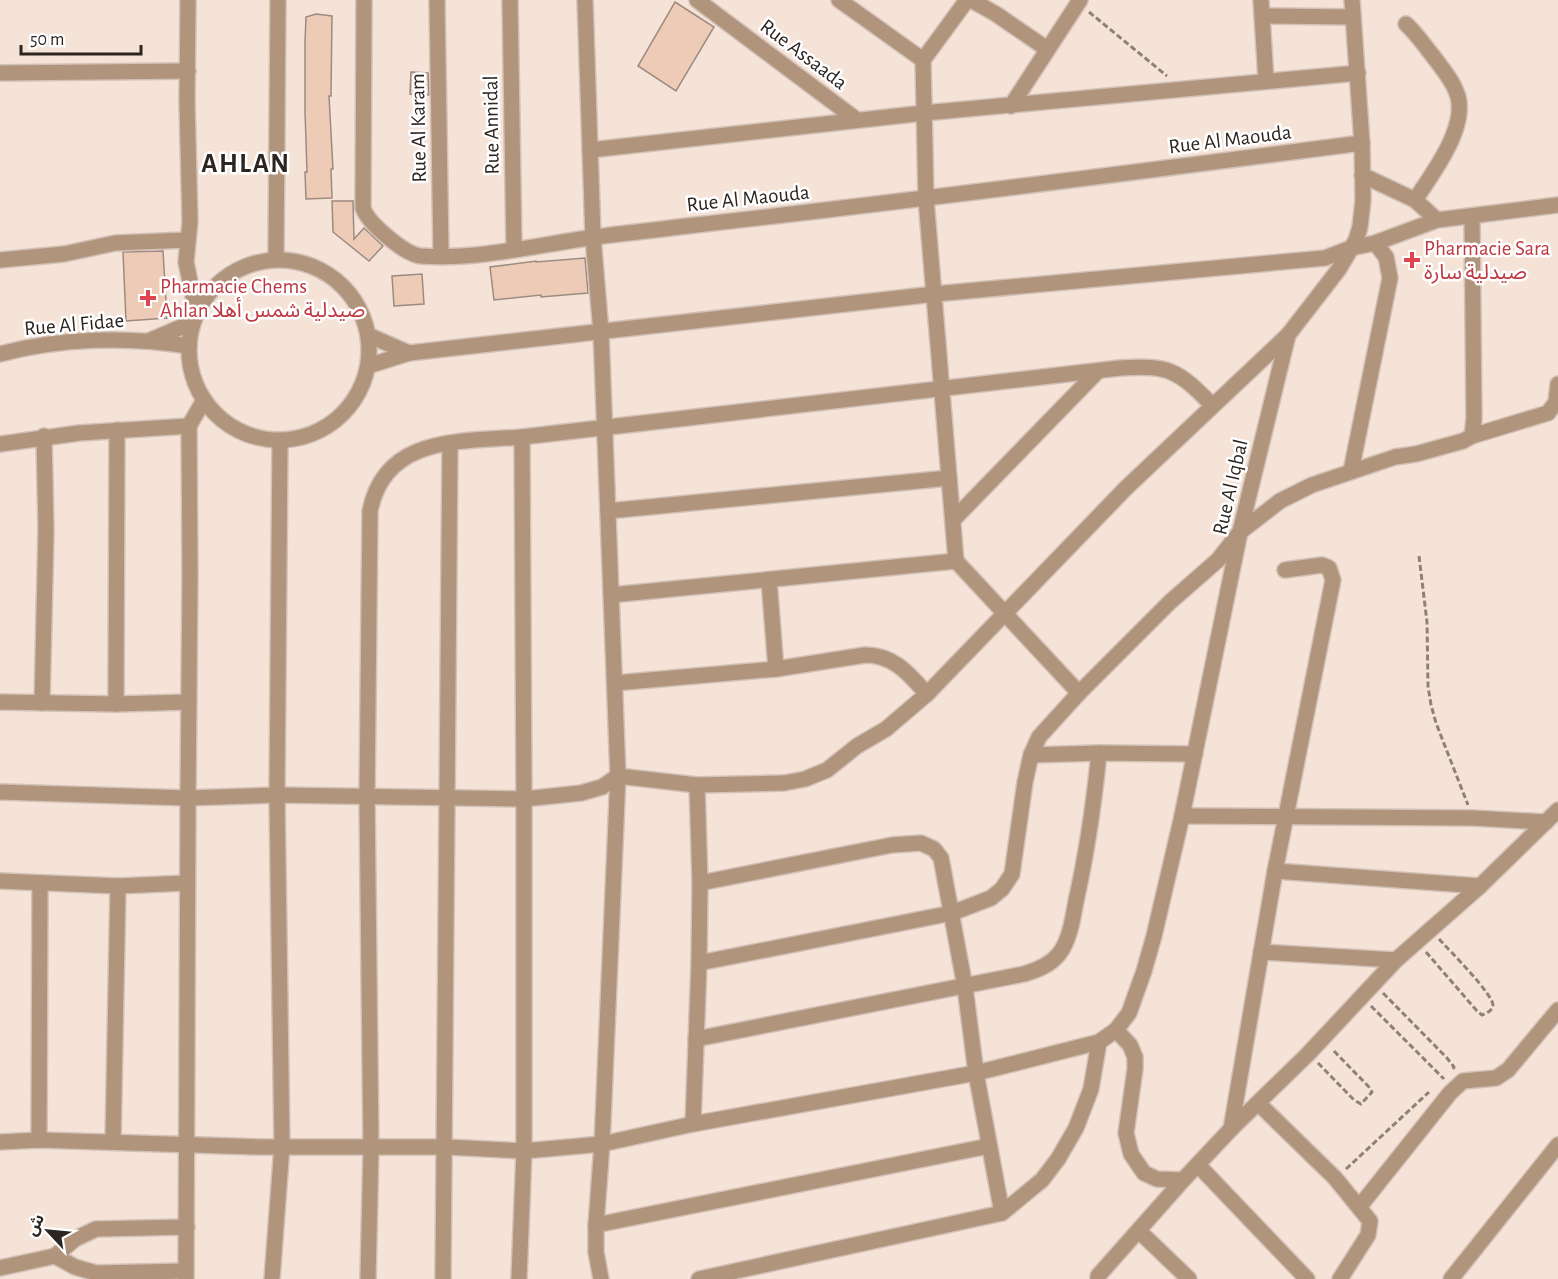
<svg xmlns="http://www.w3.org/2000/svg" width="1558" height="1279" font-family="'Alegreya Sans','Noto Sans Arabic',sans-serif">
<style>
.building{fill:#edcbb6;stroke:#9c8b81;stroke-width:1.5}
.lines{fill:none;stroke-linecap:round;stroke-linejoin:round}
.minor-casing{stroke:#d2c1b7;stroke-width:18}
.path{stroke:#8d8179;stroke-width:3;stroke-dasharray:6 3;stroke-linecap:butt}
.minor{stroke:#b0947b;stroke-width:15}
.health-dot{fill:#e0444e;stroke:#fff;stroke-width:2}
.labels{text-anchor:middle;stroke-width:5;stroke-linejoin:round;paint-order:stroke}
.street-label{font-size:21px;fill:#2c2521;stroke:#fff}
.health-label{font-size:21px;fill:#be3a42;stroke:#fff;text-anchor:start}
.district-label{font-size:27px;font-weight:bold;letter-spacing:1.5px;fill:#2c2521;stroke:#fff}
</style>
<rect width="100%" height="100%" fill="#f6e3d8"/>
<g class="building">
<polygon points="675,2 714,27 676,91 638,66"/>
<polygon points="316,14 332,16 331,96 329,96 333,169 331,169 332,198 306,199 305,172 307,172 305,112 305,42 306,17"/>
<polygon points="411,72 428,73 429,95 410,94"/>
<polygon points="332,201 353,201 354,239 364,228 383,246 369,261 333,232"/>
<polygon points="163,251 167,318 126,321 123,252"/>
<polygon points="585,258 588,293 541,297 541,295 494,300 490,267 536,261 536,262"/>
<polygon points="422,274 424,304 394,306 392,276"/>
</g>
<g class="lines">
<defs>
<g id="minor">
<polyline points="188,0 187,102 190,222 186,262 193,296 201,304"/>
<path d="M364,0L363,208C368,223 404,254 421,256C478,260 538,245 595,237C625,233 656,230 687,226C912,201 1137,172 1362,143"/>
<polyline points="437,0 441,255"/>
<polyline points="510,0 514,249"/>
<polyline points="585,0 593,237 601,332 618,776 602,1144 596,1225 596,1252 601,1279"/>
<polyline points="697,0 857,120"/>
<polyline points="839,0 923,60"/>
<polyline points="967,0 923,60 926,199 956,561 1079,693"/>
<polyline points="971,0 996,14 1047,49"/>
<polyline points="1261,0 1266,80"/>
<polyline points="1263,16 1353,17"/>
<path d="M1406,24C1416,33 1424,45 1433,56C1441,67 1451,78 1456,91C1471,124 1432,174 1415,200"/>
<polyline points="0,73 188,71"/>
<polyline points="1011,106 1080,0"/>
<polyline points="590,150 924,113 1358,73"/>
<polyline points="1362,175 1415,200 1437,220"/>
<polyline points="276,259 278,0"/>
<circle cx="279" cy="350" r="90"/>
<polyline points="0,260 64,254 115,243 187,240"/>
<polyline points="368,335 409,353"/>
<polyline points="151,340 193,322"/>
<path d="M0,354C60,338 127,336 189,346"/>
<polyline points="368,366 409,353 935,294 1325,258 1351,248 1375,243 1437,220 1558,205"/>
<polyline points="1472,436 1548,413 1556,402 1558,384"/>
<polyline points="0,444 79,433 189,426"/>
<polyline points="1351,471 1390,278 1386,257 1375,243"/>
<polyline points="608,511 949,478"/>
<polyline points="953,520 1097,372"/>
<polyline points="769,580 776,669"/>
<polyline points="611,595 956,561"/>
<path d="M615,683L776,669L865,655C894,655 909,674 927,694"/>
<polyline points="0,702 116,704 189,702"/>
<polyline points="42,703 46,530 44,436"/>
<polyline points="116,704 117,430"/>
<polyline points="1031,755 1099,753 1195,754"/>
<polyline points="0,792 188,798 277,795 524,799 581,793 602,787 618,776 697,785 784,783 805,779 827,770 857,746 886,729 927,694 1126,488 1288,335"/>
<polyline points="1182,816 1473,818 1546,822"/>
<polyline points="1275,871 1480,886"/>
<polyline points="0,881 118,886 187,883"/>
<polyline points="700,883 892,845 921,843 934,849 941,858 965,987 976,1073 1002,1213"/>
<polyline points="1261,952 1396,960"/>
<polyline points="699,963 952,913 991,898 1002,889 1012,874 1025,782 1031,755 1039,737 1079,693 1170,602 1218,560 1240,532 1280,501 1312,485 1395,457 1416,454 1463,441 1472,436 1474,419 1472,217"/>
<polyline points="1116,1030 1130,1045 1135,1057 1135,1069 1126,1133 1131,1154 1144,1173 1157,1179 1183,1180 1231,1129 1308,1054 1396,960 1480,886 1558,810"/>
<path d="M696,1039L1024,974C1038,970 1050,965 1059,954C1070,940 1073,917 1076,901C1087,852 1094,803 1099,753"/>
<polyline points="1258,1103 1335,1178 1370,1221 1368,1235 1340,1279"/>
<polyline points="693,1124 699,963 700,883 697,785"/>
<polyline points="1231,1129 1275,871 1333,580 1329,568 1322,565 1285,570"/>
<polyline points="39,1140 40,883"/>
<polyline points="0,1142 39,1140 260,1147 446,1147 524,1151 602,1144 693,1124 976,1073 1099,1042 1116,1030 1129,1013 1144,971 1154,936 1182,816 1240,532 1288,335 1339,269 1356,240 1360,227 1363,200 1362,143 1352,0"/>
<polyline points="113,1142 118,886"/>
<polyline points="1198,1165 1307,1279"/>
<polyline points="1360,1206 1450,1093 1463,1081 1496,1078 1508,1070 1558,1010"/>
<polyline points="596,1225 989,1146"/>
<polyline points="1139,1231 1189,1279"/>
<polyline points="55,1256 75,1267 96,1273 186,1271"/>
<polyline points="0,1268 55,1256 75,1239 96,1229 187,1227"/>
<polyline points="186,1279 188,798 190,575 189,426 204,400"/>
<polyline points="272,1279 282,1146 277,795 280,441"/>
<path d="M368,1279L371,1148L367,797L370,511C385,435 461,442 522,437L1120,368C1169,365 1178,370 1212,405"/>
<polyline points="443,1279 450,443"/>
<polyline points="519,1279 524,1151 524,799 522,437"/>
<polyline points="699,1279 1002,1213 1042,1180 1058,1159 1076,1128 1091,1089 1099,1042"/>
<polyline points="1098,1279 1098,1276 1183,1180"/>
<polyline points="1451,1279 1558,1145"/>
</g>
</defs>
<use href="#minor" class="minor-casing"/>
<g class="path">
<polyline points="1089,12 1167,76"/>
<polyline points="1419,556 1427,622 1428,686 1431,705 1436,723 1468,805"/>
<path d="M1426,952L1477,1011L1482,1015C1487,1013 1492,1011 1493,1006C1495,996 1448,949 1439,939"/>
<polyline points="1383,993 1447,1058 1454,1067 1453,1069"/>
<polyline points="1371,1006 1444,1079"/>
<polyline points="1318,1063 1354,1100 1361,1104 1372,1092 1369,1087 1332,1049"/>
<polyline points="1346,1169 1429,1092"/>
</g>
<use href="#minor" class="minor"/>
</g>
<g class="health-dot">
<path d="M1409 251h6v6h6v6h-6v6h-6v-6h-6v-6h6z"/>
<path d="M145 289h6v6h6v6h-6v6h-6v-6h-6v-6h6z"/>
</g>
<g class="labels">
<g class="street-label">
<text transform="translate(804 54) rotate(37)" y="7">Rue Assaada</text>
<text transform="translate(491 125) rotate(-91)" y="7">Rue Annidal</text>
<text transform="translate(418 128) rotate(-91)" y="7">Rue Al Karam</text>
<text transform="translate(1230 139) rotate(-7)" y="7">Rue Al Maouda</text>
<text transform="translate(748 198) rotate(-6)" y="7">Rue Al Maouda</text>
<text transform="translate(74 324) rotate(-5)" y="7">Rue Al Fidae</text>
<text transform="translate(1230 487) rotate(-77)" y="7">Rue Al Iqbal</text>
</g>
<g class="health-label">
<text x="1424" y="255">Pharmacie Sara<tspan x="1424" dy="24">صيدلية سارة</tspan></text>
<text x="160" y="293">Pharmacie Chems<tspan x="160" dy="24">Ahlan صيدلية شمس أهلا</tspan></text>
</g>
<g class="district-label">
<text x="246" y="172">AHLAN</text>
</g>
</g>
<g transform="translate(48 1231) rotate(296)" stroke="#ffffff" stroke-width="4.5" paint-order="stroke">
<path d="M0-4.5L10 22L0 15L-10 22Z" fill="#2c2521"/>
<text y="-9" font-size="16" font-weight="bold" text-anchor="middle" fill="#2c2521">ش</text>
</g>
<path d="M21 45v9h120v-9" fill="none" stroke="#2c2521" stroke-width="3"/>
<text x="30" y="45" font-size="18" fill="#2c2521" stroke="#ffffff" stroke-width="4.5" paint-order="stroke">50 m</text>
</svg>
